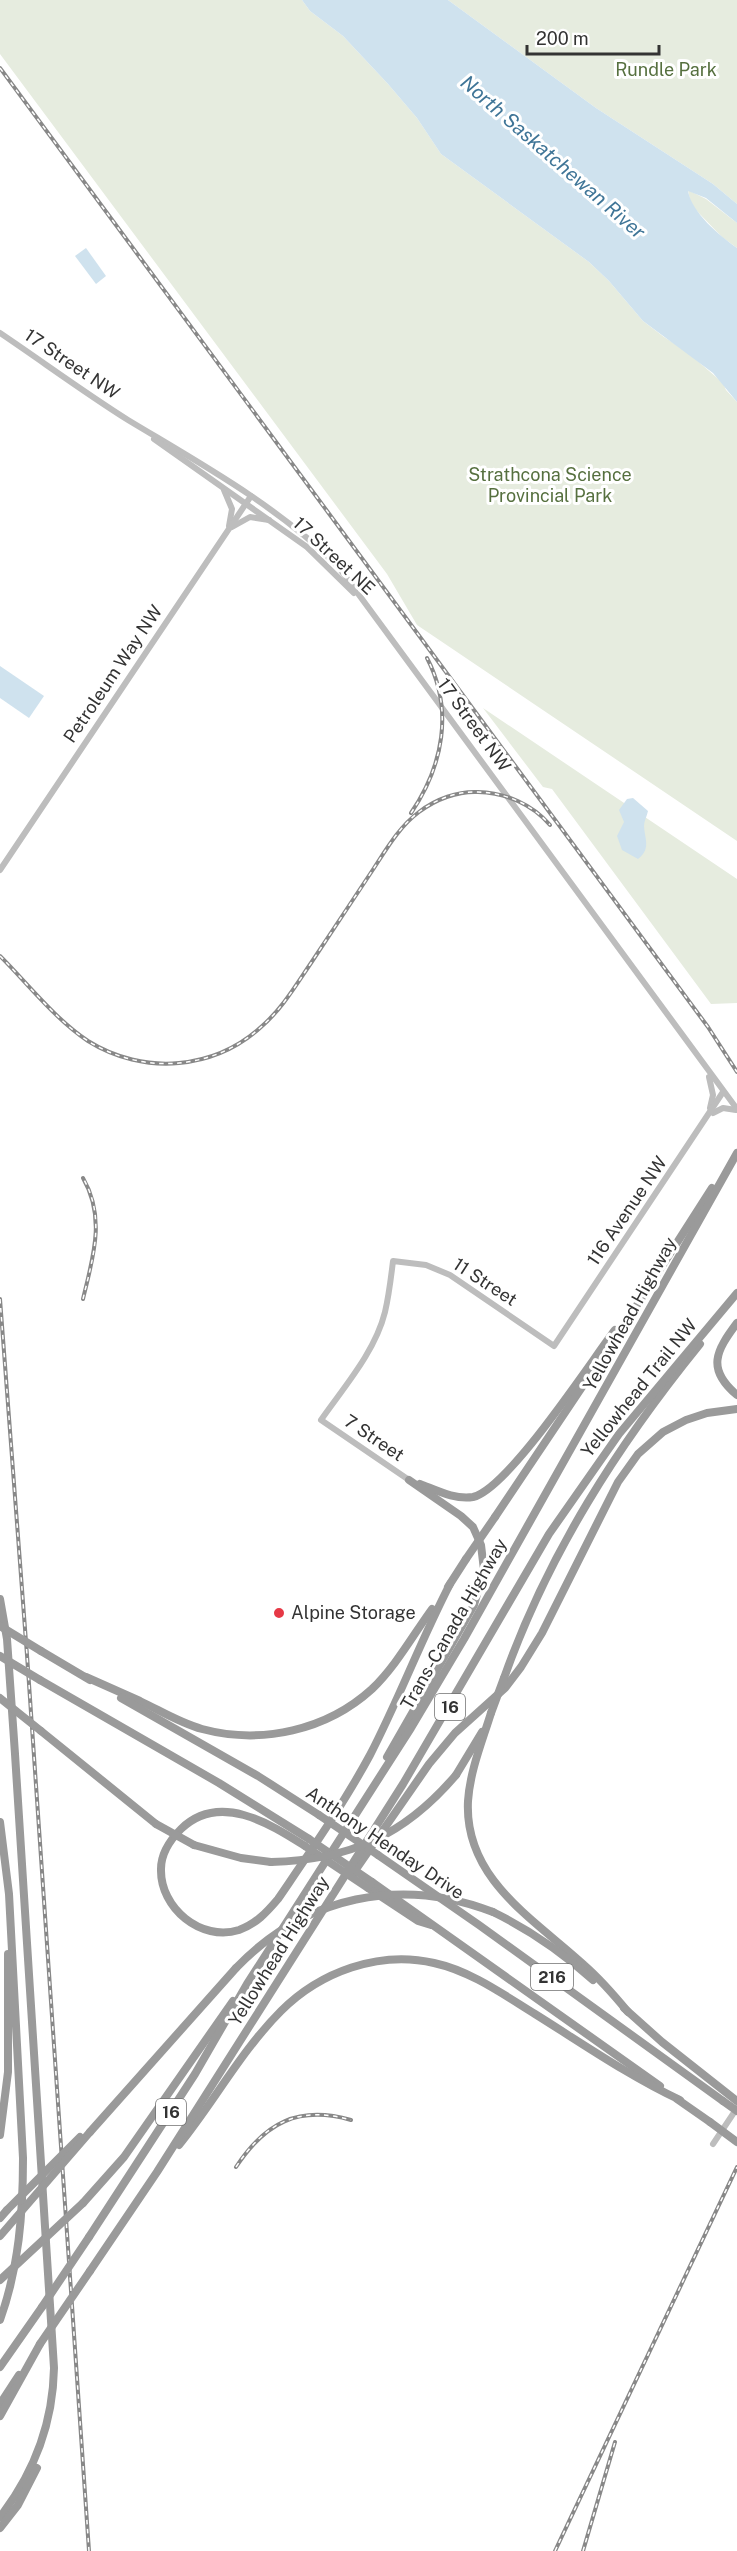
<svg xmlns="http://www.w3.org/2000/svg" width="737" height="2551" font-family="'Public Sans',sans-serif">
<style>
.green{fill:#e6ecdf}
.water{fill:#cfe2ee}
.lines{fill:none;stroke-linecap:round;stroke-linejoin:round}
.secondary{stroke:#bdbdbd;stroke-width:6}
.highway{stroke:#9a9a9a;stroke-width:8}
.rail-casing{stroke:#888;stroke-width:4}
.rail{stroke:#fff;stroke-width:1.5;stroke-dasharray:4.5;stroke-linecap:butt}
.highway-bridge{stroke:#9a9a9a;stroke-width:8}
.poi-dot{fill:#e63946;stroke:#fff;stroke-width:2}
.labels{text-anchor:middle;stroke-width:6;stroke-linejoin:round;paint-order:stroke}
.shield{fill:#fff;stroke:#707070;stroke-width:1.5}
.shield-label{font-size:16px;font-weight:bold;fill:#333}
.park-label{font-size:18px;fill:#56703f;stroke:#fff}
.street-label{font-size:18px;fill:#333;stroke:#fff}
.poi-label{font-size:18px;fill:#333;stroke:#fff;text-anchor:start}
.water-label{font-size:20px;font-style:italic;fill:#3f7597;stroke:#fff}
</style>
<rect width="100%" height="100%" fill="#fff"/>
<g class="green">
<polygon points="0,0 302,0 310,11 343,36 388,84 417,118 441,154 589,262 609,281 643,321 664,337 686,351 723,383 726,390 737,402 737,841 417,625 387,574 0,54"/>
<polygon points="448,0 737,0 737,204 713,184 596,108"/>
<polygon points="688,190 706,199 737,223 737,248 722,237 691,205"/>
<polygon points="483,708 737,879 737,1003 711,1004 552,789 543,787"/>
</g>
<g class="water">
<path d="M302,0H448L596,108L713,184L737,204V223L706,198L688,191C692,213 719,235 737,248V402L713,373L643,321L609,281L589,262L441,154L417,118L388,84L343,36L310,11Z"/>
<polygon points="86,248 106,276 96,284 75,256"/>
<polygon points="0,666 44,696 29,718 0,698"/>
<path d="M633,798L648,811C647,816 644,821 644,826C645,840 651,849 638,859L622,850L617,836L624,822L619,810L627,799Z"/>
</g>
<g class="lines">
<g class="secondary">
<path d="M0,333C43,362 85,393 128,420C201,464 276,505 337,565L737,1109"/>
<polyline points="154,439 307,547 354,593"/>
<polyline points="224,490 232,509 229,526"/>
<polyline points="232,527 250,517 269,520"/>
<polyline points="0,870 251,496"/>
<polyline points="709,1077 713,1095 710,1108"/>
<polyline points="713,1113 723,1108 736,1110"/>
<path d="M409,1480L321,1420C344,1387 375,1352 385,1312C389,1295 391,1278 393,1261L426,1265L450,1275L554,1346L723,1092"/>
<polyline points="713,2144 737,2108"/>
</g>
<g class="highway">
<path d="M737,1323C716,1351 706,1369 737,1395"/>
<path d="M420,1484C436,1490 455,1500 473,1497C508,1489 590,1363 615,1330"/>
<polyline points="495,1517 639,1302 712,1188"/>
<polyline points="448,1587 466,1559"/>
<path d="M0,1599L7,1639L15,1754L54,2368C53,2424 34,2473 0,2517"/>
<polyline points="41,1651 90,1680"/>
<path d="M86,1677C104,1685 122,1693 140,1701C161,1711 180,1723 202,1729C262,1745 327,1730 372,1689C396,1666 413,1635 432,1609"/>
<path d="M504,1678C548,1554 618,1445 700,1344"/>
<polyline points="40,1680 219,1783 309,1839"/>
<polyline points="121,1698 258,1776 319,1815"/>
<path d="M491,1713C482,1742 470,1771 468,1801C464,1879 534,1919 584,1965C600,1979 614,1995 628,2012"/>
<polyline points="41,1731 156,1824"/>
<polyline points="387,1757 474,1605 484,1570 481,1545 473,1527 461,1516 409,1480"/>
<polyline points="456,1775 482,1732"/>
<path d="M0,1822L9,1894L23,2158C23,2213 19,2267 0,2320"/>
<polyline points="194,1845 241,1858 271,1862"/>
<path d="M305,1846C269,1823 219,1792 181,1829C170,1840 161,1854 161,1869C160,1908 201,1942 239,1930C256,1924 267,1912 278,1899C310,1852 343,1805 370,1755C399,1699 421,1640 450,1584"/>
<polyline points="378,1855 479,1925 723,2101"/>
<polyline points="352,1875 429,1764 455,1733 505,1688 521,1667 542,1633 618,1482 638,1454 663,1432 686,1420 707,1413 737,1409"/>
<polyline points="372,1882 660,2086"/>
<polyline points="368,1888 418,1921 431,1925"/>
<path d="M493,1912C530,1930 563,1953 593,1980"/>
<polyline points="624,2008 662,2042 737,2101"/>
<polyline points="677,2099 710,2122"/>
<polyline points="90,2132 236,1968"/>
<polyline points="0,2135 8,2072 8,1954"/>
<path d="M179,2145C214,2102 241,2051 281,2011C320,1972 379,1950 434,1963C471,1971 504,1995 535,2014C583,2044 629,2076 680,2100"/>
<polyline points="83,2203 124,2157 233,2001"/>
<polyline points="0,2218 7,2210"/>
<polyline points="89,2237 195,2074 247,1984 411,1728 464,1639 737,1153"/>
<polyline points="90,2271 157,2172 403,1784 549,1534 619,1434 737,1293"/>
<polyline points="0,2367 42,2307"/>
<polyline points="0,2404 19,2375"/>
<polyline points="0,2416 40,2344"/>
<polyline points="0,2528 18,2505 37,2468"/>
</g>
<defs>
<g id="rail">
<polyline points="0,68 708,1027 737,1072"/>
<path d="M411,813C443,766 454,710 427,658"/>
<path d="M0,956C28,984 55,1019 88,1041C115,1058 148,1066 179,1063C210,1060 238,1048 261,1027C282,1009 296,985 311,963C332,931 353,900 374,868C387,848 400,826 419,812C436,799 458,791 478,792C506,793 532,804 550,825"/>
<polyline points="0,1299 27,1655 89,2551"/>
<path d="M83,1299C93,1257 106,1218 83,1178"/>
<path d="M236,2167C265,2123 298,2105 351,2120"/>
<polyline points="555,2551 737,2167"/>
<polyline points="583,2551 615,2442"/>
</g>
</defs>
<use href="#rail" class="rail-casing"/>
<use href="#rail" class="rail"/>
<g class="highway-bridge">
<polyline points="466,1559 495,1517"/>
<polyline points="0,1626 41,1651"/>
<polyline points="0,1656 40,1680"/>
<polyline points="0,1698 41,1731"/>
<polyline points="491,1713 504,1678"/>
<polyline points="319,1815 378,1855"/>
<polyline points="156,1824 194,1845"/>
<polyline points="309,1839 372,1882"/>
<polyline points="305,1846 368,1888"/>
<path d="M271,1862C350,1860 405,1835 456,1775"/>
<path d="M236,1968C305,1896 401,1876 493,1912"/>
<polyline points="723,2101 737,2111"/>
<polyline points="710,2122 737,2142"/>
<polyline points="7,2210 80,2137"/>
<polyline points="0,2236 90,2132"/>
<polyline points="0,2280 83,2203"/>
<polyline points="42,2307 89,2237"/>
<polyline points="40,2344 90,2271"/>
</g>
</g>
<circle class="poi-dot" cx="279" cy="1613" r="6"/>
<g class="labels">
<g class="shield">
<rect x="435" y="1694" width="30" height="26" rx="4.5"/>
<rect x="531" y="1964" width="42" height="26" rx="4.5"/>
<rect x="156" y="2099" width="30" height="26" rx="4.5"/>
</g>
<g class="shield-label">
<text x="450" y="1713">16</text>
<text x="552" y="1983">216</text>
<text x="171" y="2118">16</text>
</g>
<g class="park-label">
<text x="666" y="76">Rundle Park</text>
<text x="550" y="481">Strathcona Science<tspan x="550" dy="21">Provincial Park</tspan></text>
</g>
<g class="street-label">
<text transform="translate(72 364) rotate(34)" y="6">17 Street NW</text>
<text transform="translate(334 556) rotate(43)" y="6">17 Street NE</text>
<text transform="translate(113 674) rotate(-56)" y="6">Petroleum Way NW</text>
<text transform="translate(474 725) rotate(54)" y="6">17 Street NW</text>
<text transform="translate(627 1211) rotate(-56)" y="6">116 Avenue NW</text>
<text transform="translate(485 1282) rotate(33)" y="6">11 Street</text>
<text transform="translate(630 1314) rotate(-61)" y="6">Yellowhead Highway</text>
<text transform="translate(639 1388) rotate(-51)" y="6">Yellowhead Trail NW</text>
<text transform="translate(374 1438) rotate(34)" y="6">7 Street</text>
<text transform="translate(454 1624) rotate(-60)" y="6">Trans-Canada Highway</text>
<text transform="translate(385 1843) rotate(34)" y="6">Anthony Henday Drive</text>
<text transform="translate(279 1951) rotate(-58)" y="6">Yellowhead Highway</text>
</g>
<g class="poi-label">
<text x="291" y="1619">Alpine Storage</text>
</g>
<g class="water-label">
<text transform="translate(553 157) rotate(41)" y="7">North Saskatchewan River</text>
</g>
</g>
<path d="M527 45v9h132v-9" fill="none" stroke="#333333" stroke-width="3"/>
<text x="536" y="45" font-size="18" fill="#333333" stroke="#ffffff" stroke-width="4.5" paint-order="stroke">200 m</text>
</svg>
